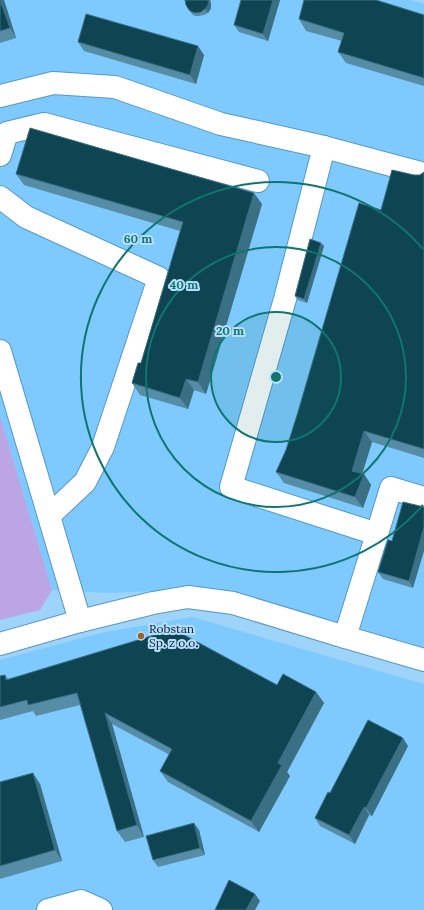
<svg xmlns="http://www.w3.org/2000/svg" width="424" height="910" font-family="Lora,serif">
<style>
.built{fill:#7ecaff}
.green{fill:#bca5e5}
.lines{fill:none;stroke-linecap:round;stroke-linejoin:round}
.minor-casing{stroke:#5598c6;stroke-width:24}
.minor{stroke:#fff;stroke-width:22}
.wall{fill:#568ca6}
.shaded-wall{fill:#3a6f84}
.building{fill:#0f4452;stroke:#3a6f84}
.ring{fill:none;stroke:#0f766e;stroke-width:2}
.poi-dot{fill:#9f6126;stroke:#b7defc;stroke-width:1.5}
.labels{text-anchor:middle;stroke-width:4;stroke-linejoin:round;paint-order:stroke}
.poi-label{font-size:12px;fill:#062335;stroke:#b7defc;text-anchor:start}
.centre{fill:#0f766e;stroke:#b7defc;stroke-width:2}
.ring-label{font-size:12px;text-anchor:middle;font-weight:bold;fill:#0f766e;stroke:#b7defc;stroke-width:4;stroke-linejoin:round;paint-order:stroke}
</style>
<rect width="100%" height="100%" fill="#9ed3fa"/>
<g class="built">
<polygon points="0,0 410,0 424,4 424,648 217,588 110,593 52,590 0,416"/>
<polygon points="192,617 424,684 424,910 0,910 0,660 100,633"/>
</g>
<polygon class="green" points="0,416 52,590 40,610 0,620"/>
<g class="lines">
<defs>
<g id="minor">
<polyline points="0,96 53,83 115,87 221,124 324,147"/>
<polyline points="0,155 7,133 44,124 258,181"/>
<polyline points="0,197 26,217 159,278 103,447 85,482 49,516"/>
<polyline points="0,351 80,621"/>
<polyline points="377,534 391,488 424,498"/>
<polyline points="345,637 424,660"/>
<polyline points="0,644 80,621 153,603 188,597 233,603 345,637 377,534 231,487 285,299 324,147 424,174"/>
<polyline points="48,910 81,901 101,910"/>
</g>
</defs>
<use href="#minor" class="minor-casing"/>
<use href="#minor" class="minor"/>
</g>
<g class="wall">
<polygon points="0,0 4,0 16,38 0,43"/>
<polygon points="185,0 210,0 211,4 211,8 208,13 204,15 199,16 195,16 192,14 186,5"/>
<polygon points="241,0 280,0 268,41 239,32 234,25"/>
<polygon points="424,15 424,86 346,63 338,52 342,41 306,31 299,19"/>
<polygon points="78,42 204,55 196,84 84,51"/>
<polygon points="424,172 424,458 372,442 362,474 364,474 371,485 363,508 284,483 276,472 286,450 381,210 414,175 420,175"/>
<polygon points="16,174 262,204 206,394 194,390 188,409 140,395 132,383 141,363 180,231 24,185"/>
<polygon points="321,243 324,246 307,303 298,300 295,296"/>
<polygon points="388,540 413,588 383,579 378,572"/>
<polygon points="5,675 8,679 277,685 316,692 324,703 287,772 290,776 259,832 168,782 160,771 170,755 112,724 144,837 125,842 117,831 80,705 36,716 33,711 0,720 0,676"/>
<polygon points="408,746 372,816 369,815 355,844 320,826 315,818 330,793"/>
<polygon points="0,782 40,784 62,861 0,879"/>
<polygon points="199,830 205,855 158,867 153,860"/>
</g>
<g class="shaded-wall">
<polygon points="0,0 4,0 16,38 10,28"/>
<polygon points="208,0 210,0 211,4 211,8 208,13 205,9"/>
<polygon points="273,0 280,0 268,41 263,34"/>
<polygon points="198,46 204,55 196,84 190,75"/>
<polygon points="254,193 262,204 206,394 198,382"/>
<polygon points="321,243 324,246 307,303 304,299"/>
<polygon points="186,379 194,390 188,409 180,398"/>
<polygon points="364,431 372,442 360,481 352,471"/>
<polygon points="364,474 371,485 363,508 355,497"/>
<polygon points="424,527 424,551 413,588 409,581"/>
<polygon points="316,692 324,703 287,772 290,776 259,832 251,821 278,763"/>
<polygon points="105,713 112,724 144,837 137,825"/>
<polygon points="403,738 408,746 372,816 366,808"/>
<polygon points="33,773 40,784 62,861 55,850"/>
<polygon points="364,807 369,815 355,844 349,835"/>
<polygon points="194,823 199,830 205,855 200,848"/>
<polygon points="255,894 260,901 255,910 246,910"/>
</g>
<g class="building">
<polygon points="0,0 10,28 0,31"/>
<polygon points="185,0 209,0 208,5 205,9 201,12 197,13 192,12 189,10 186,5"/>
<polygon points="241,0 273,0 263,34 234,25"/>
<polygon points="304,0 376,0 424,15 424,78 338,52 344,33 299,19"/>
<polygon points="86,14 198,46 190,75 78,42"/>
<polygon points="30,128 254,193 198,382 186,379 180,398 132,383 138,363 141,363 183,222 16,174"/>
<polygon points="392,170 414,175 420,175 424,172 424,449 364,431 352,471 364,474 355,497 276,472 286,450 298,412 359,203 381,210"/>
<polygon points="310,239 321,243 304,299 295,296"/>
<polygon points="403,502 424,507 424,527 409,581 378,572 388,540 392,541"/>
<polygon points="171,630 175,630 277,685 283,674 316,692 278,763 282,765 251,821 160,771 172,749 105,713 137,825 117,831 77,693 28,705 27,700 0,707 0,676 5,675 6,680"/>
<polygon points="368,720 403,738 366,808 364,807 349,835 315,818 328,792 330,793"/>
<polygon points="33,773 55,850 0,866 0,782"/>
<polygon points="194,823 200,848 153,860 146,836"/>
<polygon points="229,880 255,894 246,910 215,910"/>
</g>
<circle cx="276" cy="377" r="65" fill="#0f766e" fill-opacity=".12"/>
<g class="ring">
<circle cx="276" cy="377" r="65"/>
<circle cx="276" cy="377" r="130"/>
<path d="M423 505A195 195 0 1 1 423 249"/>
</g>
<circle class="poi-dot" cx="141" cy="636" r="4"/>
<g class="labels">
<g class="poi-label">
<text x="149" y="633">Robstan<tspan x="149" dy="14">Sp. z o.o.</tspan></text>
</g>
</g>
<circle cx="276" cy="377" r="6" class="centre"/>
<g class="ring-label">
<text x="138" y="243">60 m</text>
<text x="184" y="289">40 m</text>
<text x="230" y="335">20 m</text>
</g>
</svg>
